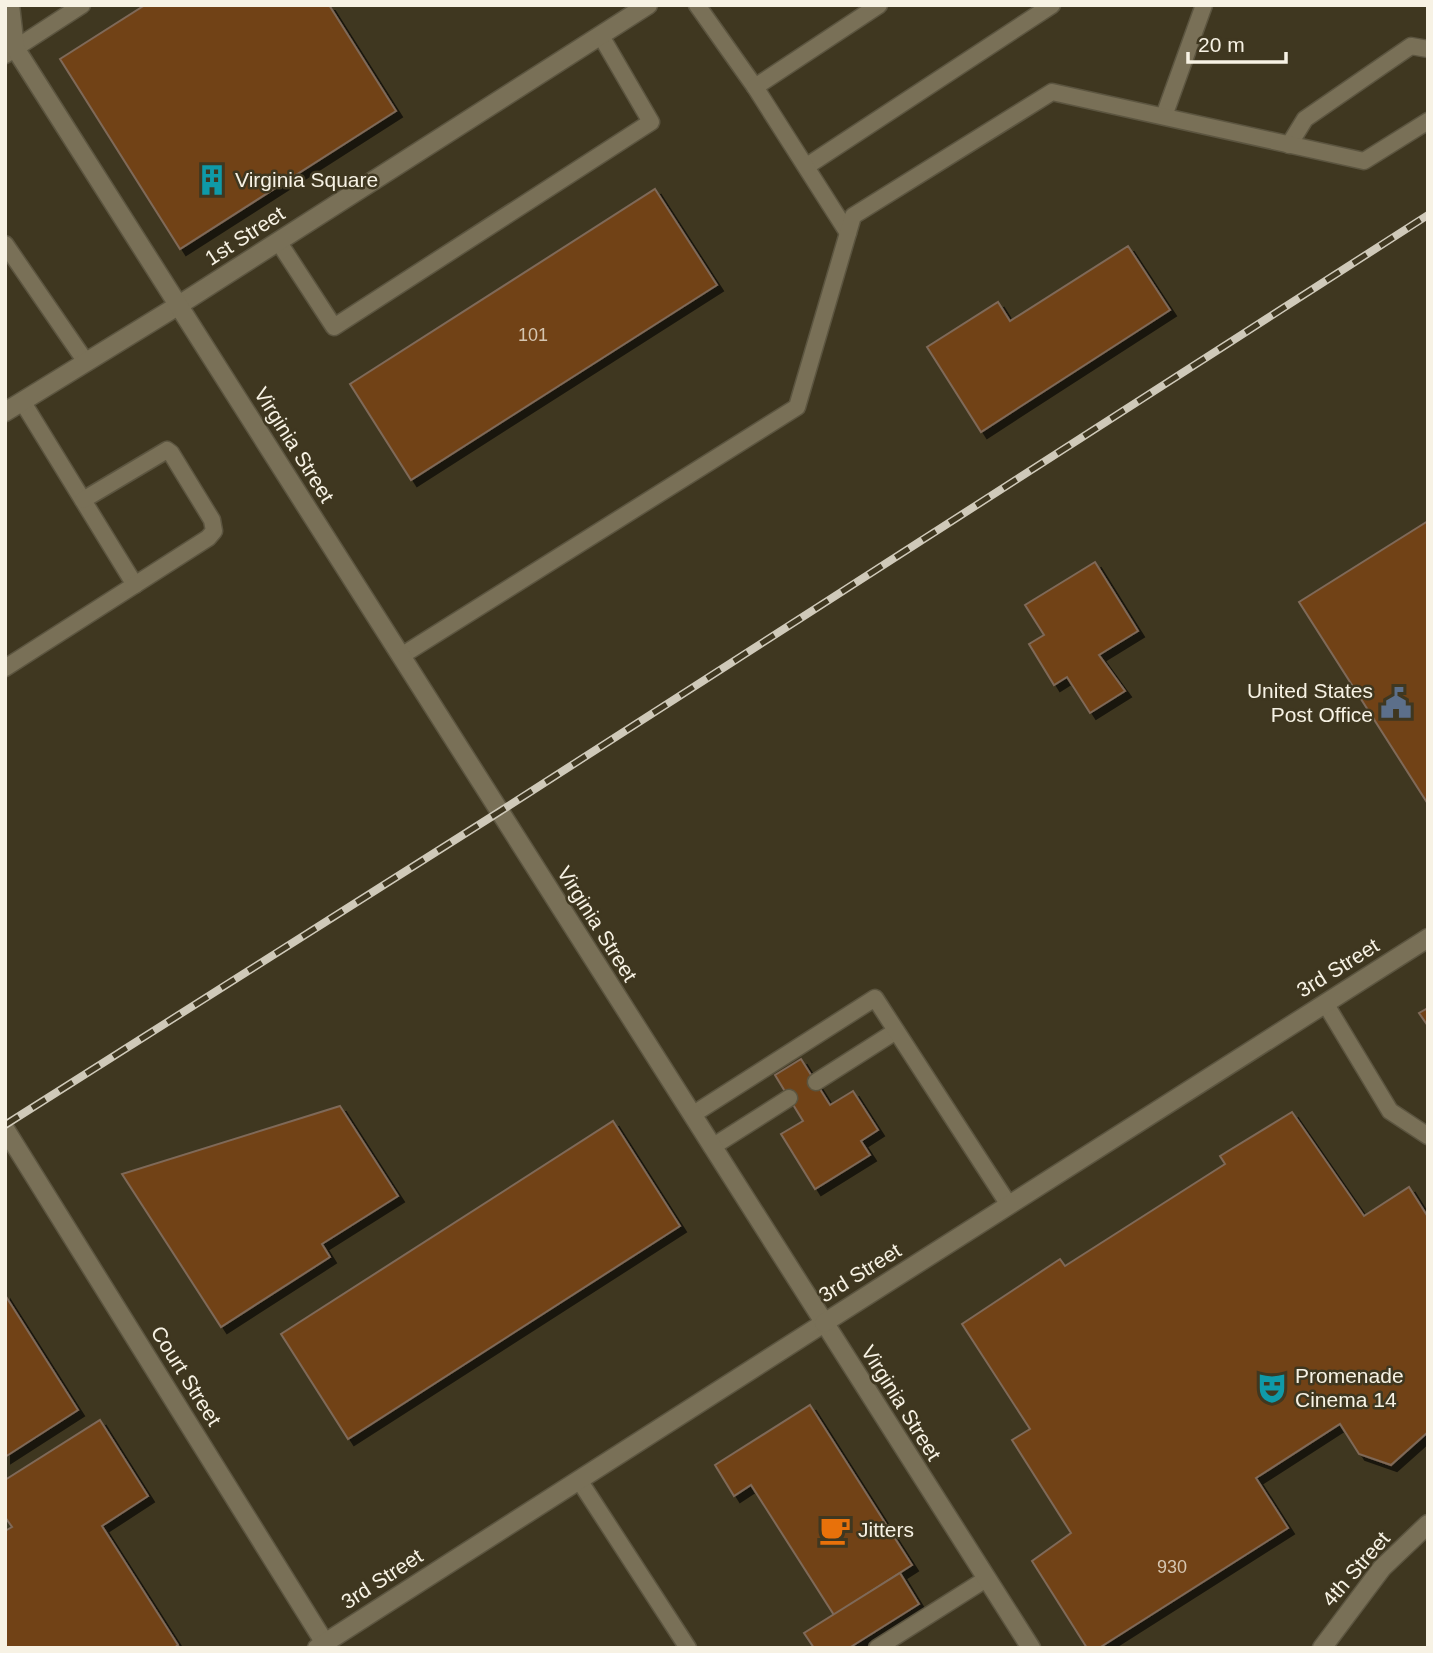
<svg xmlns="http://www.w3.org/2000/svg" width="1433" height="1653" font-family="Arial,sans-serif">
<style>
.building{fill:#714318;stroke:#7f6958;stroke-width:2;filter:url(#shadow)}
.lines{fill:none;stroke-linecap:round;stroke-linejoin:round}
.lane-casing{stroke:#5c5540;stroke-width:19}
.street-casing{stroke:#5c5540;stroke-width:21}
.secondary-casing{stroke:#5c5540;stroke-width:21}
.lane{stroke:#797057;stroke-width:16}
.street{stroke:#797057;stroke-width:18}
.secondary{stroke:#797057;stroke-width:18}
.rail-casing{stroke:#cfc9b9;stroke-width:8}
.rail{stroke:#3f3720;stroke-width:5;stroke-dasharray:16;stroke-linecap:butt}
.labels{text-anchor:middle;stroke-width:5;stroke-linejoin:round;paint-order:stroke}
.number-label{font-size:18px;fill:#d6c6b1}
.poi-label{font-size:21px;fill:#f7f2e4;stroke:#3f3720;text-anchor:start}
.street-label{font-size:21px;fill:#f7f2e4;stroke:#3f3720}
</style>
<defs>
<filter id="shadow"><feDropShadow dx="6" dy="6" stdDeviation="0" flood-color="#0009"/></filter>
</defs>
<rect width="100%" height="100%" fill="#3f3720"/>
<g class="building">
<polygon points="145,5 329,5 396,111 180,249 60,59"/>
<polygon points="655,189 717,285 411,480 350,384"/>
<polygon points="1128,246 1170,310 981,432 927,347 998,302 1010,321"/>
<polygon points="1428,521 1428,804 1299,602"/>
<polygon points="1095,562 1138,631 1099,655 1125,691 1090,713 1067,677 1054,685 1029,644 1044,635 1025,605"/>
<polygon points="1428,1008 1428,1026 1419,1013"/>
<polygon points="801,1059 830,1105 853,1091 878,1130 861,1141 870,1155 815,1189 781,1134 803,1121 775,1075"/>
<polygon points="340,1106 398,1196 322,1244 330,1257 221,1327 122,1174"/>
<polygon points="1292,1112 1364,1216 1409,1187 1428,1217 1428,1432 1391,1465 1359,1454 1340,1424 1256,1478 1288,1528 1099,1648 1087,1648 1032,1561 1071,1533 1012,1440 1030,1429 962,1324 1060,1259 1065,1266 1225,1164 1220,1156"/>
<polygon points="613,1121 680,1226 348,1439 281,1334"/>
<polygon points="5,1295 78,1410 5,1457"/>
<polygon points="810,1405 912,1565 834,1615 751,1485 734,1496 715,1465"/>
<polygon points="100,1420 148,1496 102,1526 178,1645 174,1648 5,1648 5,1531 12,1527 5,1517 5,1480"/>
<polygon points="900,1573 919,1604 849,1648 814,1648 804,1633"/>
</g>
<g class="lines">
<defs>
<g id="lane">
<polyline points="697,5 755,87"/>
<polyline points="5,55 82,5"/>
<polyline points="1164,116 1204,5"/>
<polyline points="1289,145 1305,119 1411,46 1428,49"/>
<polyline points="807,166 1052,5"/>
<polyline points="848,233 755,87 879,5"/>
<polyline points="278,241 334,327 651,122 601,36"/>
<polyline points="5,244 86,362"/>
<polyline points="22,401 135,585"/>
<polyline points="401,656 797,407 853,216 1052,92 1364,161 1428,121"/>
<polyline points="5,668 208,538 214,531 212,520 171,453 167,450 83,500"/>
<polyline points="1325,1003 1390,1111 1428,1136"/>
<polyline points="816,1082 896,1031"/>
<polyline points="692,1115 875,998 1009,1205"/>
<polyline points="712,1147 789,1098"/>
<polyline points="579,1480 688,1648"/>
<polyline points="877,1648 986,1579"/>
</g>
<g id="street">
<polyline points="5,412 179,305 648,5"/>
<polyline points="5,1129 328,1648"/>
<polyline points="317,1648 824,1323"/>
<polyline points="1322,1648 1382,1568 1428,1524"/>
</g>
<g id="secondary">
<polyline points="10,5 15,48 1031,1648"/>
<polyline points="824,1323 1428,938"/>
</g>
</defs>
<use href="#lane" class="lane-casing"/>
<use href="#street" class="street-casing"/>
<use href="#secondary" class="secondary-casing"/>
<use href="#lane" class="lane"/>
<use href="#street" class="street"/>
<use href="#secondary" class="secondary"/>
<defs>
<polyline id="rail" points="5,1125 499,812 1428,215"/>
</defs>
<use href="#rail" class="rail-casing"/>
<use href="#rail" class="rail"/>
</g>
<defs>
<symbol id="building-bare" viewBox="-9 -9 18 18"><path d="M-4-6H4V6H1V3H-1V6H-4ZM-2.5-4.3h1.7v1.8h-1.7ZM.8-4.3h1.7v1.8H.8ZM-2.5-1h1.7V.8h-1.7ZM.8-1h1.7V.8H.8Z" fill="#0f9aa8" stroke="#3f3720" stroke-width="2.5" paint-order="stroke"/></symbol>
<symbol id="civic-bare" viewBox="-9 -9 18 18"><path d="M-.6-6.5H3V-4.5H.6V-3L4-1V1h2V6H-6V1h2V-1L-.6-3ZM-1.2 2.5V6h2.4V2.5Z" fill="#5c6f8a" stroke="#3f3720" stroke-width="2.5" paint-order="stroke"/></symbol>
<symbol id="theatre-bare" viewBox="-9 -9 18 18"><path d="M-5-5.5Q0-4 5-5.5V0Q5 5 0 6Q-5 5-5 0ZM-3.3-2.5H-1v1.5H-3.3ZM1-2.5H3.3v1.5H1ZM-2.8 1Q0 5.5 2.8 1Z" fill="#0f9aa8" stroke="#3f3720" stroke-width="2.5" paint-order="stroke"/></symbol>
<symbol id="cafe-bare" viewBox="-9 -9 18 18"><path d="M-5.5-4.5H6V0H3Q3 3.5 0 3.5H-2.5Q-5.5 3.5-5.5 0ZM3-3.2v2h1.7v-2ZM-6 4.5H4V6H-6Z" fill="#e8710a" stroke="#3f3720" stroke-width="2.5" paint-order="stroke"/></symbol>
</defs>
<g fill-rule="evenodd">
<use href="#building-bare" x="190" y="158" width="44" height="44"/>
<use href="#civic-bare" x="1374" y="681" width="44" height="44"/>
<use href="#theatre-bare" x="1250" y="1366" width="44" height="44"/>
<use href="#cafe-bare" x="813" y="1508" width="44" height="44"/>
</g>
<g class="labels">
<g class="number-label">
<text x="533" y="341">101</text>
<text x="1172" y="1573">930</text>
</g>
<g class="poi-label">
<text x="235" y="187">Virginia Square</text>
<text x="1373" y="698" text-anchor="end">United States<tspan x="1373" dy="24">Post Office</tspan></text>
<text x="1295" y="1383">Promenade<tspan x="1295" dy="24">Cinema 14</tspan></text>
<text x="858" y="1537">Jitters</text>
</g>
<g class="street-label">
<text transform="translate(245 236) rotate(-33)" y="7">1st Street</text>
<text transform="translate(294 445) rotate(58)" y="7">Virginia Street</text>
<text transform="translate(597 924) rotate(58)" y="7">Virginia Street</text>
<text transform="translate(1338 968) rotate(-32)" y="7">3rd Street</text>
<text transform="translate(860 1273) rotate(-32)" y="7">3rd Street</text>
<text transform="translate(186 1376) rotate(58)" y="7">Court Street</text>
<text transform="translate(901 1403) rotate(58)" y="7">Virginia Street</text>
<text transform="translate(1356 1569) rotate(-49)" y="7">4th Street</text>
<text transform="translate(382 1579) rotate(-33)" y="7">3rd Street</text>
</g>
</g>
<rect width="1433" height="1653" fill="none" stroke="#f7f2e4" stroke-width="14"/>
<path d="M1188 52v10h98v-10" fill="none" stroke="#f7f2e4" stroke-width="3.5"/>
<text x="1198" y="52" font-size="21" fill="#f7f2e4" stroke="#3f3720" stroke-width="5" paint-order="stroke">20 m</text>
</svg>
